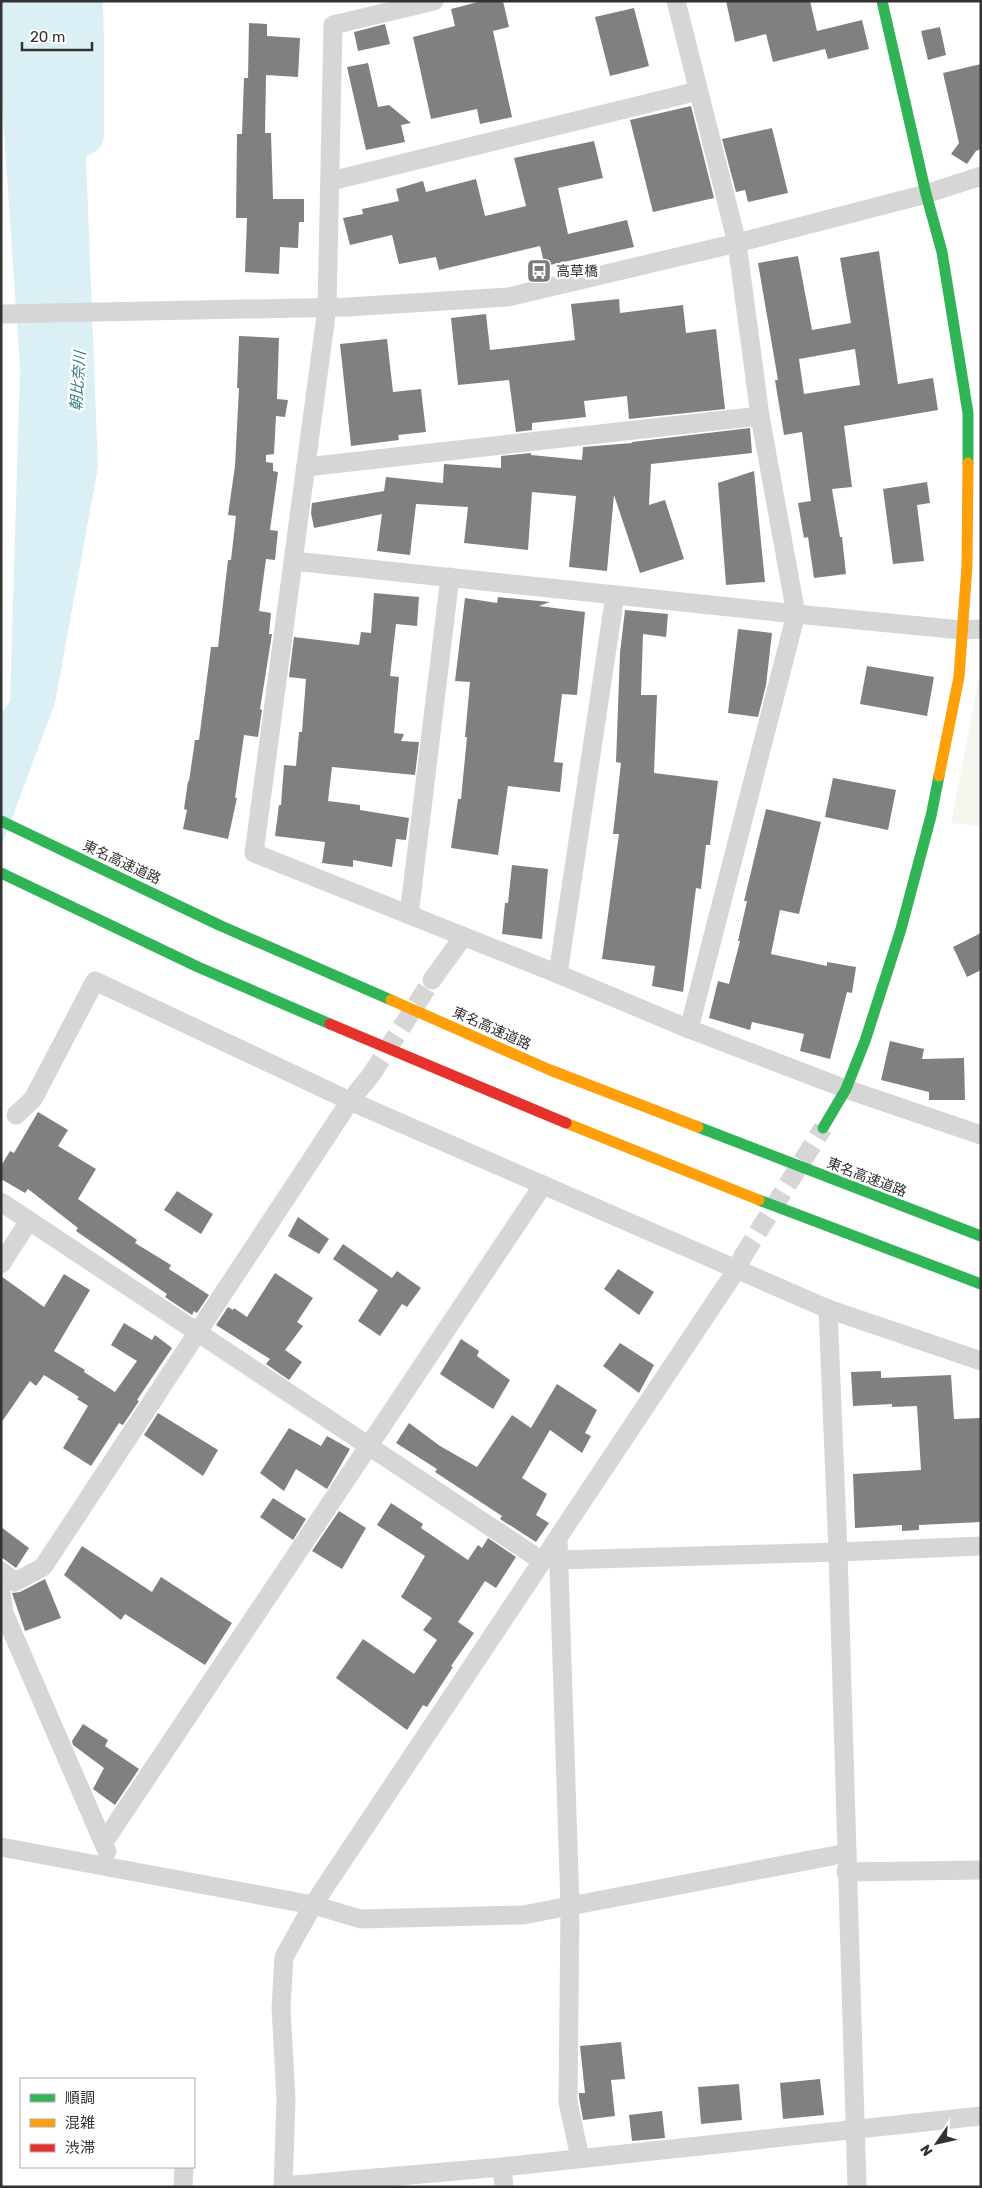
<svg xmlns="http://www.w3.org/2000/svg" width="982" height="2188" font-family="Rubik,'Noto Sans JP',sans-serif">
<style>
.green{fill:#f5f7ee}
.water{fill:#dbf0f5}
.lines{fill:none;stroke-linecap:round;stroke-linejoin:round}
.river{stroke:#dbf0f5;stroke-width:42}
.building{fill:#808080;fill-rule:evenodd}
.street-tunnel{stroke:#d6d6d6;stroke-width:19;stroke-dasharray:19 9;stroke-linecap:butt}
.street{stroke:#d6d6d6;stroke-width:19}
.fast{stroke:#30b455;stroke-width:11}
.slow{stroke:#ff9f0a;stroke-width:11}
.jam{stroke:#e5322d;stroke-width:11}
.labels{text-anchor:middle;stroke-width:5;stroke-linejoin:round;paint-order:stroke}
.poi-label{font-size:14px;fill:#323232;stroke:#fff;text-anchor:start}
.street-label{font-size:14px;fill:#323232;stroke:#fff}
.water-label{font-size:15px;font-style:italic;fill:#307a89;stroke:#fff}
</style>
<rect width="100%" height="100%" fill="#fff"/>
<polygon class="green" points="981,667 981,826 951,823"/>
<polygon class="water" points="1,1 80,1 98,467 55,703 1,848 1,714 10,701 20,368 1,88"/>
<g class="lines">
<polyline class="river" points="82,1 83,44 83,135"/>
</g>
<g class="building">
<polygon points="482,1 503,1 509,27 493,31 512,117 480,124 477,109 431,119 413,37 455,26 451,9"/>
<polygon points="726,1 810,1 817,31 862,20 869,49 828,59 825,49 773,62 766,34 735,42"/>
<polygon points="634,8 649,66 610,76 595,17"/>
<polygon points="249,23 267,24 267,36 300,38 298,77 266,75 265,133 271,133 273,199 304,199 304,222 299,222 298,248 280,247 279,274 245,272 247,218 236,218 237,134 242,134 244,78 248,78"/>
<polygon points="385,24 390,44 358,51 354,32"/>
<polygon points="940,27 946,55 928,60 921,31"/>
<polygon points="368,63 378,107 389,105 411,123 401,125 405,142 366,150 347,67"/>
<polygon points="981,64 981,149 976,151 967,164 951,154 959,143 943,73"/>
<polygon points="691,106 714,198 653,212 630,120"/>
<polygon points="772,128 788,193 748,202 745,190 736,192 722,139"/>
<polygon points="594,141 603,178 558,188 568,234 627,220 634,247 545,266 540,246 439,270 436,257 399,264 392,235 350,245 343,218 363,214 362,209 399,201 396,189 423,181 426,192 476,179 485,216 526,206 514,158"/>
<path d="M879,251L898,384L933,378L938,410L844,426L852,487L832,489L840,537H842L846,574L814,578L808,537L804,538L798,503L811,501L802,432L784,435L775,380H778L758,263L798,256L812,330L851,323L840,258ZM855,349L860,385L804,394L799,359Z"/>
<polygon points="619,299 620,313 683,305 686,333 716,329 725,409 629,419 627,396 584,401 586,417 532,423 532,430 516,432 509,380 458,385 451,318 486,314 490,350 575,340 571,304"/>
<polygon points="239,336 279,338 277,399 288,400 285,417 276,416 274,454 266,455 266,462 273,463 273,471 278,472 270,530 278,531 275,560 266,559 259,611 271,613 269,634 272,634 260,709 262,710 258,737 244,735 235,798 237,798 228,839 183,829 187,810 184,809 188,781 189,781 195,740 199,740 211,647 218,647 228,560 231,560 236,516 228,515 235,466 239,388 237,388"/>
<polygon points="387,339 393,392 421,389 426,432 398,435 399,440 351,446 340,344"/>
<polygon points="750,428 752,453 651,464 649,505 665,500 684,559 640,573 614,495 607,571 569,567 576,496 532,492 528,550 464,543 468,507 416,504 410,555 377,551 382,514 314,528 311,513 312,503 384,491 386,477 443,483 444,464 501,468 501,456 531,453 531,455 582,460 583,447 632,443 632,442"/>
<polygon points="754,471 765,582 726,585 718,483"/>
<polygon points="927,482 930,503 917,505 924,561 893,564 883,489"/>
<polygon points="374,593 419,597 417,626 396,624 390,676 399,677 394,733 404,734 401,741 419,742 415,775 332,767 328,801 360,805 360,810 409,818 406,840 396,839 392,867 353,860 353,867 322,863 325,842 275,836 279,805 281,805 284,765 296,766 299,732 302,732 306,679 289,677 294,637 359,645 361,632 371,633"/>
<polygon points="498,597 550,602 539,606 585,612 577,695 562,694 554,762 563,763 560,792 508,786 498,855 451,848 458,799 461,799 467,737 465,737 470,682 455,681 465,598 497,603"/>
<polygon points="625,610 668,614 666,637 643,634 641,695 657,695 654,773 718,781 710,845 706,845 701,889 696,888 683,992 652,986 655,966 602,959 619,834 613,834 621,763 616,762 620,653"/>
<polygon points="738,629 772,633 766,685 758,717 728,713"/>
<polygon points="867,666 934,677 927,716 860,704"/>
<polygon points="833,778 896,790 888,830 825,817"/>
<polygon points="766,809 821,822 799,914 780,910 771,954 827,966 827,962 856,967 852,993 847,992 830,1059 800,1051 804,1034 752,1022 750,1030 709,1018 718,981 729,984 740,941 738,941 747,901 744,901"/>
<polygon points="512,865 548,869 542,939 502,934 505,903 508,903"/>
<polygon points="981,933 981,970 967,977 953,947"/>
<polygon points="890,1041 924,1049 922,1059 964,1058 965,1100 929,1100 929,1092 881,1080"/>
<polygon points="38,1112 68,1130 58,1146 96,1169 78,1199 137,1240 135,1243 171,1265 169,1269 209,1295 197,1313 194,1311 192,1315 165,1297 167,1294 76,1231 78,1228 28,1189 25,1193 1,1179 1,1166 10,1151 14,1153"/>
<polygon points="177,1191 213,1214 201,1234 164,1210"/>
<polygon points="298,1217 329,1239 319,1254 288,1236"/>
<polygon points="343,1244 392,1278 397,1271 421,1288 407,1307 402,1304 380,1336 358,1321 378,1290 333,1259"/>
<polygon points="618,1269 654,1292 639,1315 604,1289"/>
<polygon points="275,1273 313,1298 297,1322 303,1326 285,1350 302,1362 289,1380 266,1364 270,1359 216,1325 228,1307 233,1310 234,1308 247,1317"/>
<polygon points="64,1274 90,1290 54,1351 85,1370 84,1372 115,1392 137,1361 111,1345 124,1323 152,1340 155,1335 172,1348 137,1400 139,1401 123,1425 119,1423 91,1466 63,1448 88,1406 77,1399 79,1397 44,1375 36,1386 30,1381 1,1423 1,1276 44,1307"/>
<polygon points="461,1339 479,1351 477,1356 510,1380 493,1409 440,1374"/>
<polygon points="620,1343 654,1365 639,1393 603,1366"/>
<polygon points="881,1371 881,1378 951,1375 954,1419 981,1418 981,1522 919,1525 919,1530 902,1531 902,1525 855,1528 853,1474 921,1470 917,1406 892,1407 892,1404 853,1406 851,1372"/>
<polygon points="557,1384 597,1410 585,1433 591,1436 582,1453 550,1430 522,1478 547,1494 536,1515 549,1523 536,1542 500,1519 502,1516 435,1472 437,1469 396,1443 409,1423 440,1446 477,1467 512,1415 531,1428"/>
<polygon points="158,1413 218,1450 203,1476 144,1435"/>
<polygon points="289,1428 321,1446 327,1436 350,1449 327,1489 296,1469 284,1491 260,1473"/>
<polygon points="273,1498 306,1519 293,1540 260,1517"/>
<polygon points="391,1503 423,1524 421,1528 468,1560 478,1545 482,1548 488,1538 516,1557 496,1588 485,1581 458,1622 474,1633 451,1666 453,1667 427,1707 423,1705 407,1730 336,1678 363,1639 414,1674 437,1640 423,1630 432,1618 401,1597 425,1556 377,1525"/>
<polygon points="339,1511 366,1528 342,1569 312,1551"/>
<polygon points="1,1527 29,1548 16,1568 1,1557"/>
<polygon points="82,1546 152,1592 161,1577 232,1623 205,1665 125,1614 121,1620 64,1575"/>
<polygon points="45,1579 61,1618 25,1631 12,1593 20,1592"/>
<polygon points="83,1724 108,1740 105,1746 139,1769 115,1805 93,1789 104,1768 73,1745 72,1741"/>
<polygon points="621,2042 625,2079 611,2080 615,2116 583,2120 579,2097 579,2093 585,2093 580,2046"/>
<polygon points="820,2079 824,2115 783,2119 780,2083"/>
<polygon points="739,2084 742,2120 701,2124 698,2087"/>
<polygon points="662,2111 665,2138 632,2141 629,2115"/>
</g>
<g class="lines">
<g class="street-tunnel">
<polyline points="371,1075 432,980"/>
<polyline points="743,1256 823,1128"/>
</g>
<g class="street">
<polyline points="434,1 333,25 327,308 254,853 558,974 689,1029 846,1089 981,1135"/>
<polyline points="676,1 737,243 760,416 796,614 689,1029"/>
<polyline points="331,181 698,91"/>
<polyline points="1,314 348,307 508,297 737,243 926,194 981,176"/>
<polyline points="306,467 760,416"/>
<polyline points="293,561 796,614 962,630 981,629"/>
<polyline points="409,915 450,577"/>
<polyline points="558,974 615,595"/>
<polyline points="432,980 463,937"/>
<polyline points="16,1115 33,1099 95,981 350,1101 828,1309 981,1361"/>
<polyline points="1,1202 542,1561"/>
<polyline points="1,1264 29,1221"/>
<polyline points="828,1309 838,1552 857,2187"/>
<polyline points="558,1539 570,1906 568,2102 580,2158"/>
<polyline points="559,1560 838,1552 981,1546"/>
<polyline points="1,1571 15,1582 43,1567 350,1101 371,1075"/>
<polyline points="1,1593 4,1613 107,1851"/>
<polyline points="104,1842 543,1185"/>
<polyline points="1,1847 313,1905 361,1919 523,1915 847,1853"/>
<polyline points="846,1872 981,1870"/>
<polyline points="502,2167 504,2187"/>
<polyline points="283,2186 502,2167 981,2116"/>
<polyline points="183,2187 184,2167"/>
<polyline points="283,2187 286,2100 281,2008 284,1957 313,1905 737,1269 743,1256"/>
</g>
<g class="fast">
<polyline points="882,1 926,194 942,252 968,413 968,463"/>
<polyline points="1,821 219,925 391,1000"/>
<polyline points="1,873 198,967 330,1024"/>
<polyline points="698,1127 981,1236"/>
<polyline points="823,1128 846,1089 865,1041 901,929 931,816 939,776"/>
<polyline points="759,1200 981,1284"/>
</g>
<g class="slow">
<polyline points="939,776 959,677 967,566 968,463"/>
<polyline points="391,1000 550,1070 698,1127"/>
<polyline points="566,1123 759,1200"/>
</g>
<polyline class="jam" points="330,1024 566,1123"/>
</g>
<defs>
<symbol id="bus-square" viewBox="-11 -11 22 22"><rect x="-9" y="-9" width="18" height="18" rx="4" fill="#7a7a7a" stroke="#fff"/><path d="M-5-6H5V4H4V6H2V4H-2V6H-4V4H-5ZM-3.5-4V0h7V-4ZM-3.5 1.2v1.5H-2V1.2ZM2 1.2v1.5H3.5V1.2Z" fill="#fff"/></symbol>
</defs>
<g fill-rule="evenodd">
<use href="#bus-square" x="525" y="257" width="28" height="28"/>
</g>
<g class="labels">
<g class="poi-label">
<text x="556" y="276">高草橋</text>
</g>
<g class="street-label">
<text transform="translate(122 862) rotate(25)" y="5">東名高速道路</text>
<text transform="translate(492 1028) rotate(24)" y="5">東名高速道路</text>
<text transform="translate(867 1177) rotate(21)" y="5">東名高速道路</text>
</g>
<g class="water-label">
<text transform="translate(78 381) rotate(-86)" y="5">朝比奈川</text>
</g>
</g>
<rect width="982" height="2188" fill="none" stroke="#323232" stroke-width="5"/>
<rect x="20" y="2078" width="175" height="90" fill="#ffffff" stroke="#adadad"/>
<rect x="30" y="2094" width="25" height="8" fill="#30b455" stroke="#adadad"/>
<text x="65" y="2103" font-size="15" fill="#323232">順調</text>
<rect x="30" y="2119" width="25" height="8" fill="#ff9f0a" stroke="#adadad"/>
<text x="65" y="2128" font-size="15" fill="#323232">混雑</text>
<rect x="30" y="2144" width="25" height="8" fill="#e5322d" stroke="#adadad"/>
<text x="65" y="2153" font-size="15" fill="#323232">渋滞</text>
<g transform="translate(937 2143) rotate(236)" stroke="#ffffff" stroke-width="4" paint-order="stroke">
<path d="M0-4L9 19L0 12L-9 19Z" fill="#323232"/>
<text y="-8" font-size="14" font-weight="bold" text-anchor="middle" fill="#323232">N</text>
</g>
<path d="M22 42v8h70v-8" fill="none" stroke="#323232" stroke-width="2.5"/>
<text x="30" y="42" font-size="15" fill="#323232" stroke="#ffffff" stroke-width="4" paint-order="stroke">20 m</text>
</svg>
